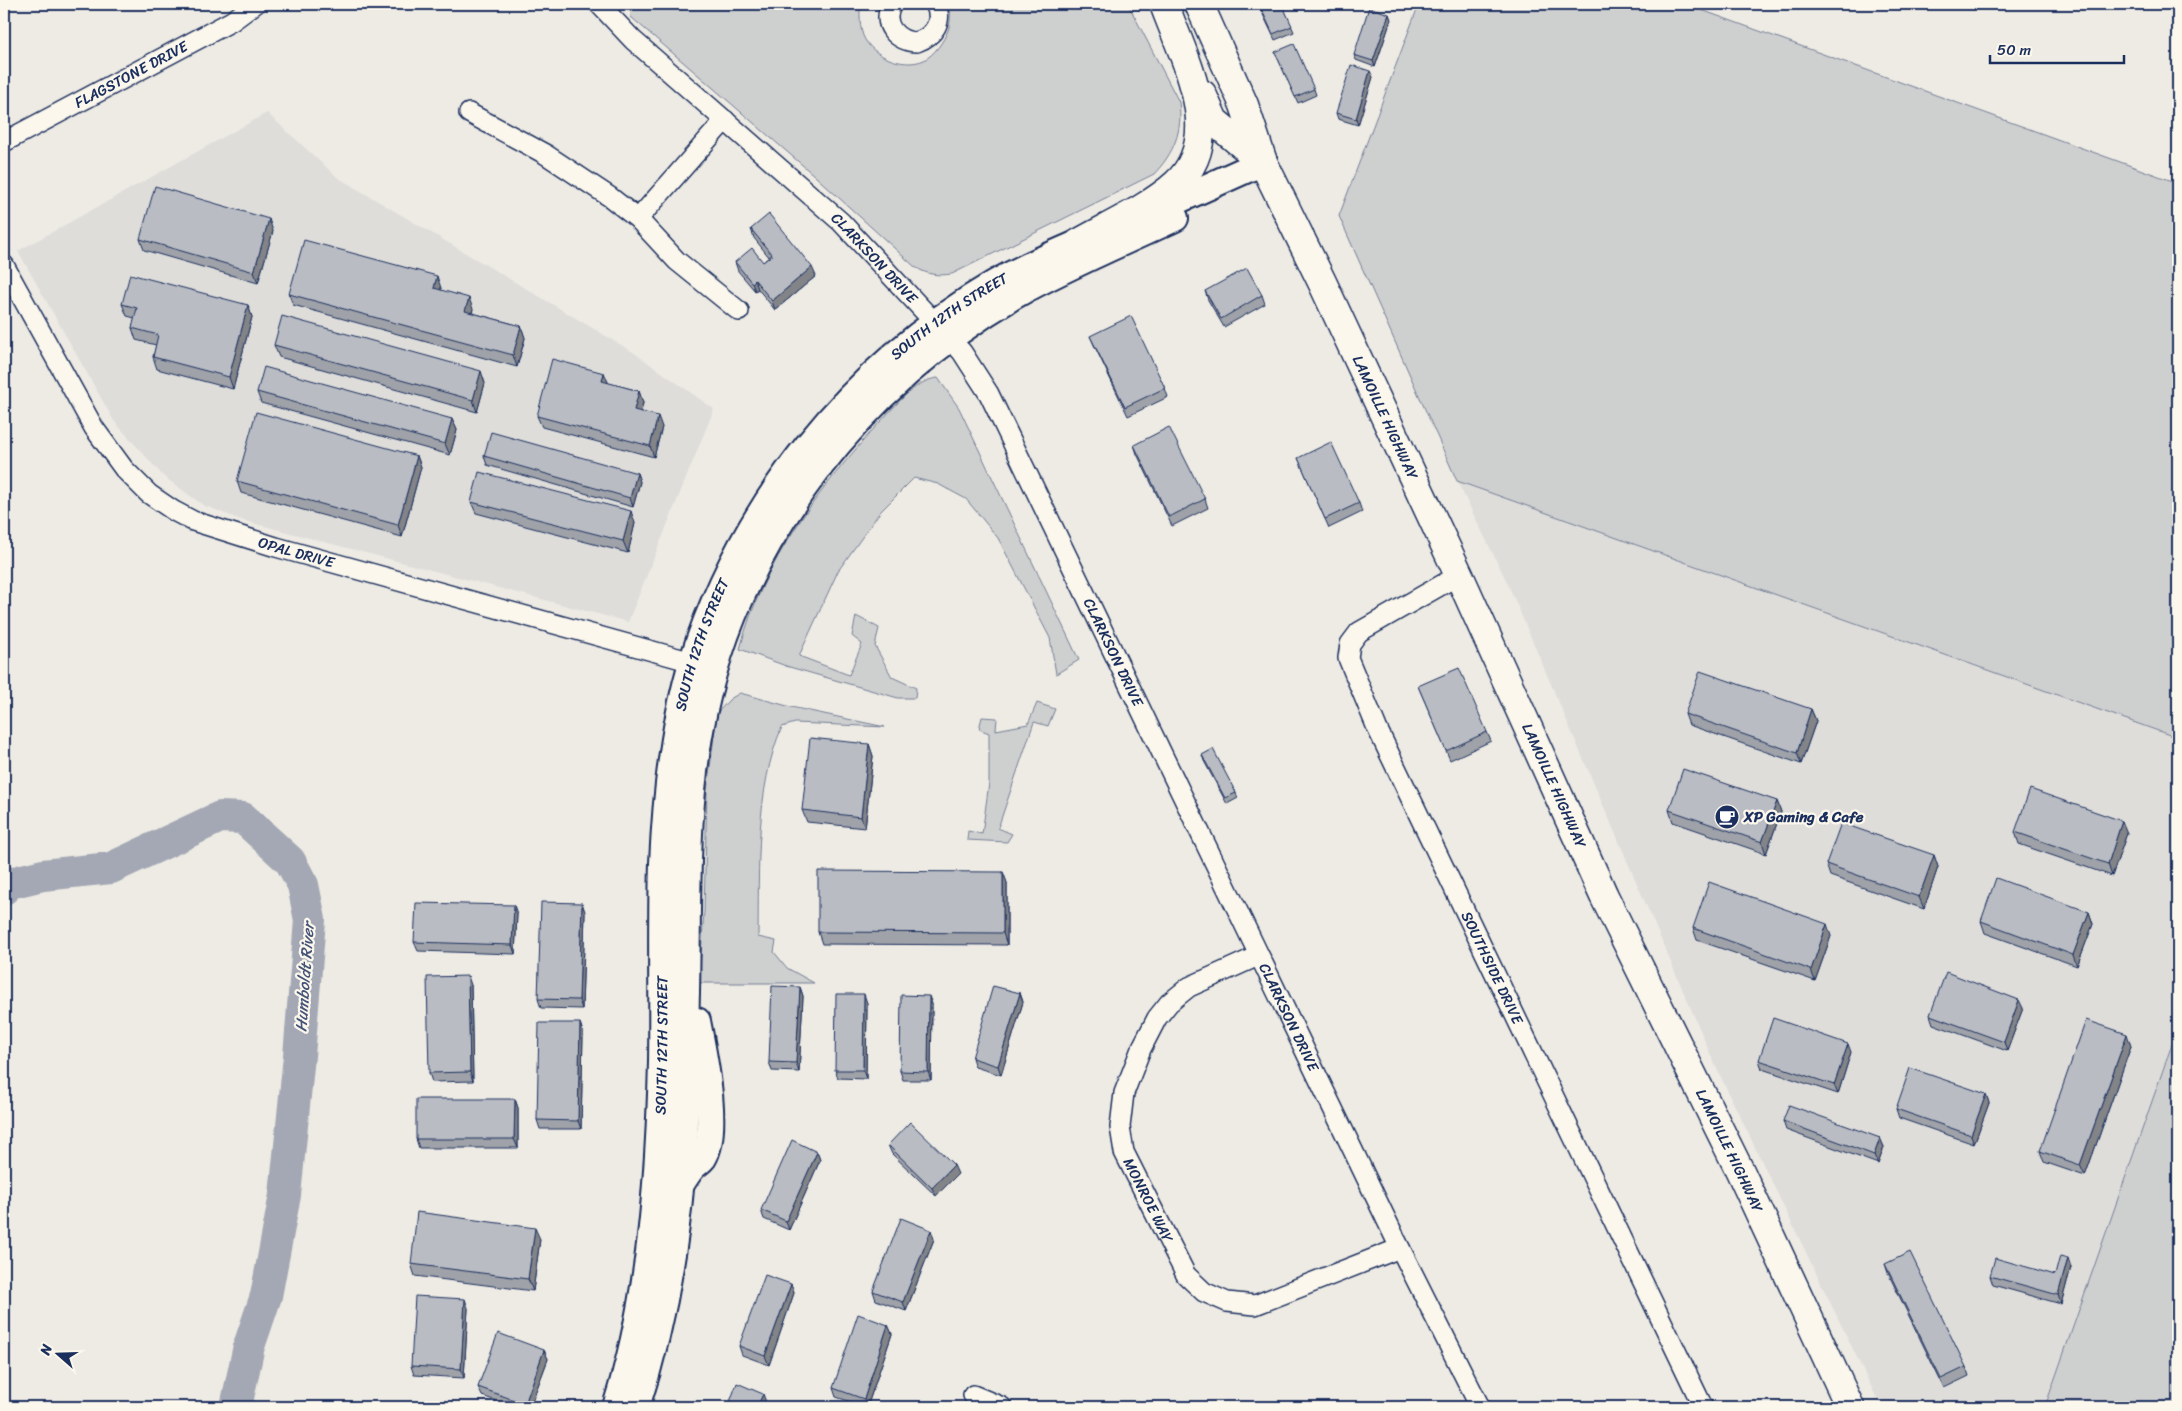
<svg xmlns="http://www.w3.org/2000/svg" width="2182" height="1411" font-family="Sriracha,sans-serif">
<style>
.built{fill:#deddda}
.green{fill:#cecfcf;stroke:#747f96}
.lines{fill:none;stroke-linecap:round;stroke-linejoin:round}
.river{stroke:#a3a8b4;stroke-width:32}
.minor-casing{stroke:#1b2f5e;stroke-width:22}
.secondary-casing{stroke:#1b2f5e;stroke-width:30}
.primary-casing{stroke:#1b2f5e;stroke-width:31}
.minor{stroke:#fbf7ec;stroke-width:19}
.secondary{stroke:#fbf7ec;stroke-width:26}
.primary{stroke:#fbf7ec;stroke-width:28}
.wall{fill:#9fa2a8;stroke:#1b2f5e}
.shaded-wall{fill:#828488;stroke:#1b2f5e}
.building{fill:#b9bcc3;stroke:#1b2f5e}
.labels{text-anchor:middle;stroke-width:4.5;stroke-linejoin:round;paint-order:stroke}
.street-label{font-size:15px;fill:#1b2f5e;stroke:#fbf7ec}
.poi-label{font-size:15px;font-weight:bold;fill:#1b2f5e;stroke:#fbf7ec;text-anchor:start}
.water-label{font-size:16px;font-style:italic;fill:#445378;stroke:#fbf7ec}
</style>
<rect width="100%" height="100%" fill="#eeebe4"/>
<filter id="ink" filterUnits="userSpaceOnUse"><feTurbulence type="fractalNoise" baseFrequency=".02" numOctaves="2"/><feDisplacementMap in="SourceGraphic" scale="10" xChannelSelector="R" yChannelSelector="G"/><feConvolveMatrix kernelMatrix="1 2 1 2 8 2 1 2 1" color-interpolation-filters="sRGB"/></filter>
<g filter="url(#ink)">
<g class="built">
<polygon points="267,113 337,177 633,352 714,409 628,622 241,520 203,505 163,476 114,421 18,251"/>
<polygon points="1457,481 2178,738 2178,1027 2045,1407 1881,1407 1716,1067 1507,582"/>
</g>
<g class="green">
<path d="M632,4H860C860,17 859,34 868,44C880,59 906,68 924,60C934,55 944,41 948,30C951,23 950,12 951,4H1128L1179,102C1183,131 1174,153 1154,174L952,274C937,276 928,275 915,267L815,176L631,17Z"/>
<polygon points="1419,4 1685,4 2178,183 2178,738 1457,481 1339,216"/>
<path d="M938,378L959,408L1079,660L1056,674L1050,638L998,538L966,499L938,484L914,478L880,512L838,571L799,656L849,675L862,644L852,636L856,616L879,628L875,646L892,677L916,688L915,698H898L786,666L740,649C762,562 820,488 879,423C895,407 914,380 938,378Z"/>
<path d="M740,693L791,707L885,727L795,723L782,727C755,789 759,869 758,937L776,941L774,952L787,968L814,983H699L704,911L707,791L717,713L730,699Z"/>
<polygon points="1037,703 1055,709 1048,726 1034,722 998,828 1012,834 1007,842 967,840 968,831 982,834 989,783 989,733 979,729 982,717 997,718 996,730 1028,724"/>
<polygon points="2178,1027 2178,1407 2045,1407"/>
</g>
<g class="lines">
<polyline class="river" points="4,889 10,883 43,875 111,868 220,817 243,818 290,861 303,885 310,920 299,1056 285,1195 266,1296 249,1346 236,1407"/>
<defs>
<g id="minor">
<path id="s1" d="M599,4L633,40L841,222L962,352L989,394L1400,1248L1480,1407"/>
<path d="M892,4C880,24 897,42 917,42C934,36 944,21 935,4"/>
<polyline points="469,113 545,154 610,197 638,219 677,261 739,311"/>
<path id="s2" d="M4,142L232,21L255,4"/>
<polyline points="638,219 725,120"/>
<path id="s3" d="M4,265L94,428L124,469L149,494L174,511L193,521L276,547L703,665"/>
<path id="s4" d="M1459,575L1359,632L1350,644L1348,658L1377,728L1703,1407"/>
<path id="s5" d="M1258,956L1189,987L1169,1003L1157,1018L1141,1049L1124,1093L1120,1127L1124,1152L1186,1275L1204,1292L1227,1302L1255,1305L1400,1248"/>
<polyline points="973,1395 1002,1407"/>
</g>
<g id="secondary">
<polyline points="1145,215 1263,162"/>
<path d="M679,1187C683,1181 687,1174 692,1168C695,1164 700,1162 703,1158C720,1131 703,1052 697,1021"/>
<path id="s6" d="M616,1407C651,1296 659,1178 662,1062C663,996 661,929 663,863C666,796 673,725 693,660C743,503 852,367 994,284C1028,264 1064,250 1100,234"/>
<path d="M636,1407C671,1301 685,1182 686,1071C686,1045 685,1019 686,993C688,899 684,802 704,710C741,536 863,384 1015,295C1066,266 1122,243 1175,218"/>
</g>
<g id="primary">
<path id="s7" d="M1199,4L1244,105L1263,162L1322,282L1459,575L1604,896L1740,1171L1850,1407"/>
<polyline points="1202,94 1214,121 1263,162"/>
<path d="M1079,243C1109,226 1151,207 1176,184C1228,137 1183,57 1164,4"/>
</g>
</defs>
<use href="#minor" class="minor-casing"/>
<use href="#secondary" class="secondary-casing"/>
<use href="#primary" class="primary-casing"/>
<use href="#minor" class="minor"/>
<use href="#secondary" class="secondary"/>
<use href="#primary" class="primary"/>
</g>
<g class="wall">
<polygon points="1258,4 1282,4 1294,32 1275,40"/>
<polygon points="1384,4 1397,4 1395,8"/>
<polygon points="1389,14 1391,20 1375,67 1356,60 1354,55"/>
<polygon points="1275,52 1314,89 1316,95 1298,103"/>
<polygon points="1373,77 1358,125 1338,119 1336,113"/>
<polygon points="751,229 816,276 775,310 758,289 755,291 738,271 735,262 763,262 769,257 754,238"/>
<polygon points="273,231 258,283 144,250 140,239"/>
<polygon points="441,288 441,290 473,309 472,313 521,326 525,338 517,367 293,305 289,294"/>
<polygon points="1205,291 1262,295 1265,304 1224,327 1208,300"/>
<polygon points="122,304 248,305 252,317 233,389 157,369 153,357 156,345 136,340 132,328 135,318 127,316"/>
<polygon points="1090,336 1165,388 1168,397 1128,416 1094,345"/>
<polygon points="274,345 485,383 477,412 279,357"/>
<polygon points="604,373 608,383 639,391 643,403 641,411 662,427 654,457 542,427 537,416"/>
<polygon points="257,392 452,419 457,430 450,455 261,403"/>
<polygon points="1134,445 1205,499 1208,508 1172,526 1137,454"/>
<polygon points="417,456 421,467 402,537 241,493 237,481"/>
<polygon points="484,456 637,473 640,482 633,507 487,465"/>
<polygon points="1298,458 1359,503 1362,512 1329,528"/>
<polygon points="471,502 635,523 628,553 476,513"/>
<polygon points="1418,686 1487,732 1491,741 1450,760"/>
<polygon points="1811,709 1816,721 1801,764 1689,725 1685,714"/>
<polygon points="869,744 873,756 865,828 807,822 802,810"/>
<polygon points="1202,755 1236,793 1238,798 1227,804 1204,761"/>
<polygon points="1777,801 1781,812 1766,854 1673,822 1669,810"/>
<polygon points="2015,832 2127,833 2112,876 2019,844"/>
<polygon points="1934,855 1938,867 1924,909 1830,876 1826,864"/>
<polygon points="1003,872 1007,883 1007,945 822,944 818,932"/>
<polygon points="582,903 585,912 582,1009 541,1008 538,999"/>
<polygon points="2089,912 2093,924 2077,966 1985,933 1981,921"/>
<polygon points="517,914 515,954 418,951 414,942"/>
<polygon points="1693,928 1831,936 1815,981 1697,940"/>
<polygon points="471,985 473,1081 432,1082 429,1073"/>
<polygon points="800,987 803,996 799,1072 772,1071 769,1062"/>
<polygon points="1020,993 1023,1002 1001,1075 975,1067 972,1058"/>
<polygon points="867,1003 866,1079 838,1078 835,1070"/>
<polygon points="932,1004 931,1080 903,1080 900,1071"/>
<polygon points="2023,1008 2007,1051 1933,1024 1930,1015"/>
<polygon points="580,1023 583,1032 581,1129 540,1129 537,1120"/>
<polygon points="2131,1046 2085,1176 2044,1162 2040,1151"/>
<polygon points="1851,1052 1838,1094 1762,1069 1759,1060"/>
<polygon points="1986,1094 1989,1103 1974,1144 1899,1118 1896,1109"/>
<polygon points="515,1099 518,1108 518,1148 419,1148 416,1139"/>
<polygon points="1783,1121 1880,1138 1884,1147 1878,1164 1786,1130"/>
<polygon points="888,1145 958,1174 936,1196 892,1154"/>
<polygon points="817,1152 820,1160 789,1230 764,1219 761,1210"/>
<polygon points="540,1239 533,1291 415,1276 411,1264"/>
<polygon points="934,1239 906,1311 876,1300 873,1291"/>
<polygon points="1885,1264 1966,1367 1969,1376 1944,1388 1888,1273"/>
<polygon points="2071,1267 2061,1304 1993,1285 1990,1276 2055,1275"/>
<polygon points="791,1284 794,1293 769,1365 742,1355 739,1346"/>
<polygon points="468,1308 464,1378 414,1375 411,1366"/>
<polygon points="888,1325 892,1334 867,1407 836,1397 833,1388"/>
<polygon points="544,1350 548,1359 530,1407 514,1407 482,1396 478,1387"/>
</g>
<g class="shaded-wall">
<polygon points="1389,14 1391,20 1375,67 1373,61"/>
<polygon points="1370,71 1373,77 1358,125 1356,119"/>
<polygon points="269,219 273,231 258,283 254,272"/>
<polygon points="812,267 816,276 775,310 772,301"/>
<polygon points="437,276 441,288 438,300 434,288"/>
<polygon points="755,280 758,289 755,291 752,283"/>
<polygon points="469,298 473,309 469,322 465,311"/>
<polygon points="248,305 252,317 233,389 229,377"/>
<polygon points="521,326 525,338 517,367 513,355"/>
<polygon points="481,371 485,383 477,412 473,400"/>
<polygon points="604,373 609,384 602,381"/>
<polygon points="639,391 643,403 639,421 634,410"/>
<polygon points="658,416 662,427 654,457 650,446"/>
<polygon points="452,419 457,430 450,455 445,444"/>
<polygon points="417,456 421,467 402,537 398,525"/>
<polygon points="637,473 640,482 633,507 630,498"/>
<polygon points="631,511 635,523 628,553 623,541"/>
<polygon points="1811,709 1816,721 1801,764 1797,753"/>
<polygon points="869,744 873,756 865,828 861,817"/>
<polygon points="1777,801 1781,812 1766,854 1762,842"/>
<polygon points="2122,821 2127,833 2112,876 2108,864"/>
<polygon points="1934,855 1938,867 1924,909 1919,897"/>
<polygon points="1003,872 1007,883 1007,945 1003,933"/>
<polygon points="582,903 585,912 582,1009 579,1000"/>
<polygon points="514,905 517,914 515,954 512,945"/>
<polygon points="2089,912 2093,924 2077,966 2073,955"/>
<polygon points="1827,924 1831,936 1815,981 1811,970"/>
<polygon points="468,976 471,985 473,1081 470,1072"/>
<polygon points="800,987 803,996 799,1072 796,1063"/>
<polygon points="1020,993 1023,1002 1001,1075 998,1066"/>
<polygon points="864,994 867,1003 866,1079 863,1070"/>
<polygon points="929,996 932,1004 931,1080 928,1072"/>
<polygon points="2019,1000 2023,1008 2007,1051 2004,1042"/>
<polygon points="580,1023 583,1032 581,1129 578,1121"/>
<polygon points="2127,1034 2131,1046 2085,1176 2080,1165"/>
<polygon points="1848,1044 1851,1052 1838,1094 1834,1085"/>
<polygon points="1986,1094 1989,1103 1974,1144 1971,1135"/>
<polygon points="515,1099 518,1108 518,1148 514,1139"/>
<polygon points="1880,1138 1884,1147 1878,1164 1874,1155"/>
<polygon points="817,1152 820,1160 789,1230 786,1221"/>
<polygon points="954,1165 958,1174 936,1196 932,1188"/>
<polygon points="535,1228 540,1239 533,1291 528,1279"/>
<polygon points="931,1230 934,1239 906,1311 903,1302"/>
<polygon points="2068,1258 2071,1267 2061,1304 2058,1295"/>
<polygon points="791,1284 794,1293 769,1365 765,1356"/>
<polygon points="465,1299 468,1308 464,1378 461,1369"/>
<polygon points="888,1325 892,1334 867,1407 864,1399"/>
<polygon points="544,1350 548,1359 530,1407 527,1407 525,1404"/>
<polygon points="763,1394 766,1402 764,1407 757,1407"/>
</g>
<g class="building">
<polygon points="1259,4 1282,4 1292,26 1273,34"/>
<polygon points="1369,7 1389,14 1373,61 1354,55"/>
<polygon points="1294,44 1314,89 1295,97 1275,52"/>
<polygon points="1351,65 1370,71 1356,119 1336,113"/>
<polygon points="155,186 269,219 254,272 140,239"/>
<polygon points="769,214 812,267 772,301 755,280 752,283 735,262 752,248 763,262 772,255 751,229"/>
<polygon points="304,240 437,276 434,288 469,298 465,311 521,326 513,355 289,294"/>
<polygon points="1247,268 1262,295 1221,319 1205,291"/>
<polygon points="130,274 248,305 229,377 153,357 158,335 132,328 137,308 122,304"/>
<polygon points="282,316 481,371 473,400 274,345"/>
<polygon points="1131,316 1165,388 1125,407 1090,336"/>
<polygon points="552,359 604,373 602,381 639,391 634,410 658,416 650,446 537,416"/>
<polygon points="264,367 452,419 445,444 257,392"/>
<polygon points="256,412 417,456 398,525 237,481"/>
<polygon points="1169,427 1205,499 1169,517 1134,445"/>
<polygon points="491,432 637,473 630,498 484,456"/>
<polygon points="1331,442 1359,503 1325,519 1298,458"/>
<polygon points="479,472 631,511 623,541 471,502"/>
<polygon points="1459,668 1487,732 1446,751 1418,686"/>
<polygon points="1700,671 1811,709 1797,753 1685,714"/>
<polygon points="810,738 869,744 861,817 802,810"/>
<polygon points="1213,749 1236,793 1225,798 1202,755"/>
<polygon points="1683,769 1777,801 1762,842 1669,810"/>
<polygon points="2030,789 2122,821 2108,864 2015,832"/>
<polygon points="1841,823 1934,855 1919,897 1826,864"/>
<polygon points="818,871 1003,872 1003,933 818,932"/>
<polygon points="1996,878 2089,912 2073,955 1981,921"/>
<polygon points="1709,882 1827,924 1811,970 1693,928"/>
<polygon points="541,902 582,903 579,1000 538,999"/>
<polygon points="416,903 514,905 512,945 414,942"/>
<polygon points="1946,972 2019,1000 2004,1042 1930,1015"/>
<polygon points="468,976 470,1072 429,1073 427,977"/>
<polygon points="772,986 800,987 796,1063 769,1062"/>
<polygon points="993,986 1020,993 998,1066 972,1058"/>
<polygon points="836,994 864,994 863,1070 835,1070"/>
<polygon points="901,995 929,996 928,1072 900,1071"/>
<polygon points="1773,1018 1848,1044 1834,1085 1759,1060"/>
<polygon points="2086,1020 2127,1034 2080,1165 2040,1151"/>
<polygon points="539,1023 580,1023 578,1121 537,1120"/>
<polygon points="1910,1068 1986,1094 1971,1135 1896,1109"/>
<polygon points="416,1099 515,1099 514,1139 416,1139"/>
<polygon points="1789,1105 1880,1138 1874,1155 1783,1121"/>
<polygon points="910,1122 954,1165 932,1188 888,1145"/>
<polygon points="792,1140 817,1152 786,1221 761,1210"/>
<polygon points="417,1212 535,1228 528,1279 411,1264"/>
<polygon points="901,1218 931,1230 903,1302 873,1291"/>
<polygon points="1910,1252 1966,1367 1941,1379 1885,1264"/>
<polygon points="2060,1256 2068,1258 2058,1295 1990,1276 1995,1258 2055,1275"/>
<polygon points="765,1275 791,1284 765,1356 739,1346"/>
<polygon points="415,1296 465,1299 461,1369 411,1366"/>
<polygon points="858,1314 888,1325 864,1399 833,1388"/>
<polygon points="498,1333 544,1350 525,1404 478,1387"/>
<polygon points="737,1383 763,1394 757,1407 728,1407"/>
</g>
</g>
<defs>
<symbol id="cafe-disc" viewBox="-11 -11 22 22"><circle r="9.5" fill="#1b2f5e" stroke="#fbf7ec"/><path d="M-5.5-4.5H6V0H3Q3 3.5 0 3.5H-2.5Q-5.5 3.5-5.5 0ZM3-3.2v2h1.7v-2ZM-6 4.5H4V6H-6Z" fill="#fff"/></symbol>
</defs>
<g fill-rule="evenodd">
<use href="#cafe-disc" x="1713" y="803" width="28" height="28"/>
</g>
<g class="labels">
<g class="street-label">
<text dy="5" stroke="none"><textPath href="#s2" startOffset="144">FLAGSTONE DRIVE</textPath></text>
<text dy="5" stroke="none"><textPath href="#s1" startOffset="375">CLARKSON DRIVE</textPath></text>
<text dy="5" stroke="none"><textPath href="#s6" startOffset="1191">SOUTH 12TH STREET</textPath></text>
<text dy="5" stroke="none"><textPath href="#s7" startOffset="454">LAMOILLE HIGHWAY</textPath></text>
<text dy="5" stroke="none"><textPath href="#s3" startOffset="432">OPAL DRIVE</textPath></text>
<text dy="5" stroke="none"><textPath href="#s6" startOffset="771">SOUTH 12TH STREET</textPath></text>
<text dy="5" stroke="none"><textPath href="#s1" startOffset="840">CLARKSON DRIVE</textPath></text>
<text dy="5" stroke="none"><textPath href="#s7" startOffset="859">LAMOILLE HIGHWAY</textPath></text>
<text dy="5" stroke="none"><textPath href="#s4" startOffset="486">SOUTHSIDE DRIVE</textPath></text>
<text dy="5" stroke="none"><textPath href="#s1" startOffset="1245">CLARKSON DRIVE</textPath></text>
<text dy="5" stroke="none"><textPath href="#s6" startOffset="366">SOUTH 12TH STREET</textPath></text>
<text dy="5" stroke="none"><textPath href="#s7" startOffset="1264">LAMOILLE HIGHWAY</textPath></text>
<text dy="5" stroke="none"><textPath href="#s5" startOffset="316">MONROE WAY</textPath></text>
</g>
<g class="poi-label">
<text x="1744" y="822">XP Gaming &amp; Cafe</text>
</g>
<g class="water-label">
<text transform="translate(304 977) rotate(-86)" y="6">Humboldt River</text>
</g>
</g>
<rect width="2182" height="1411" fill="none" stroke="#fbf7ec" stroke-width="20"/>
<rect x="10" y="10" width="2162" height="1391" fill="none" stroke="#1b2f5e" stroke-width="2" filter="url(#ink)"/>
<g transform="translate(58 1354) rotate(290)" stroke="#fbf7ec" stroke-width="4" paint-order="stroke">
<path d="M0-4L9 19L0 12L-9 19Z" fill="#1b2f5e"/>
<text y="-8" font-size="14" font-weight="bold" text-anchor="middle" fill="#1b2f5e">N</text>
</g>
<path d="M1990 55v8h134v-8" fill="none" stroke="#1b2f5e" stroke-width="2.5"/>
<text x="1997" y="55" font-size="15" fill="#1b2f5e" stroke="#fbf7ec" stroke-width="4" paint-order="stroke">50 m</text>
</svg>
